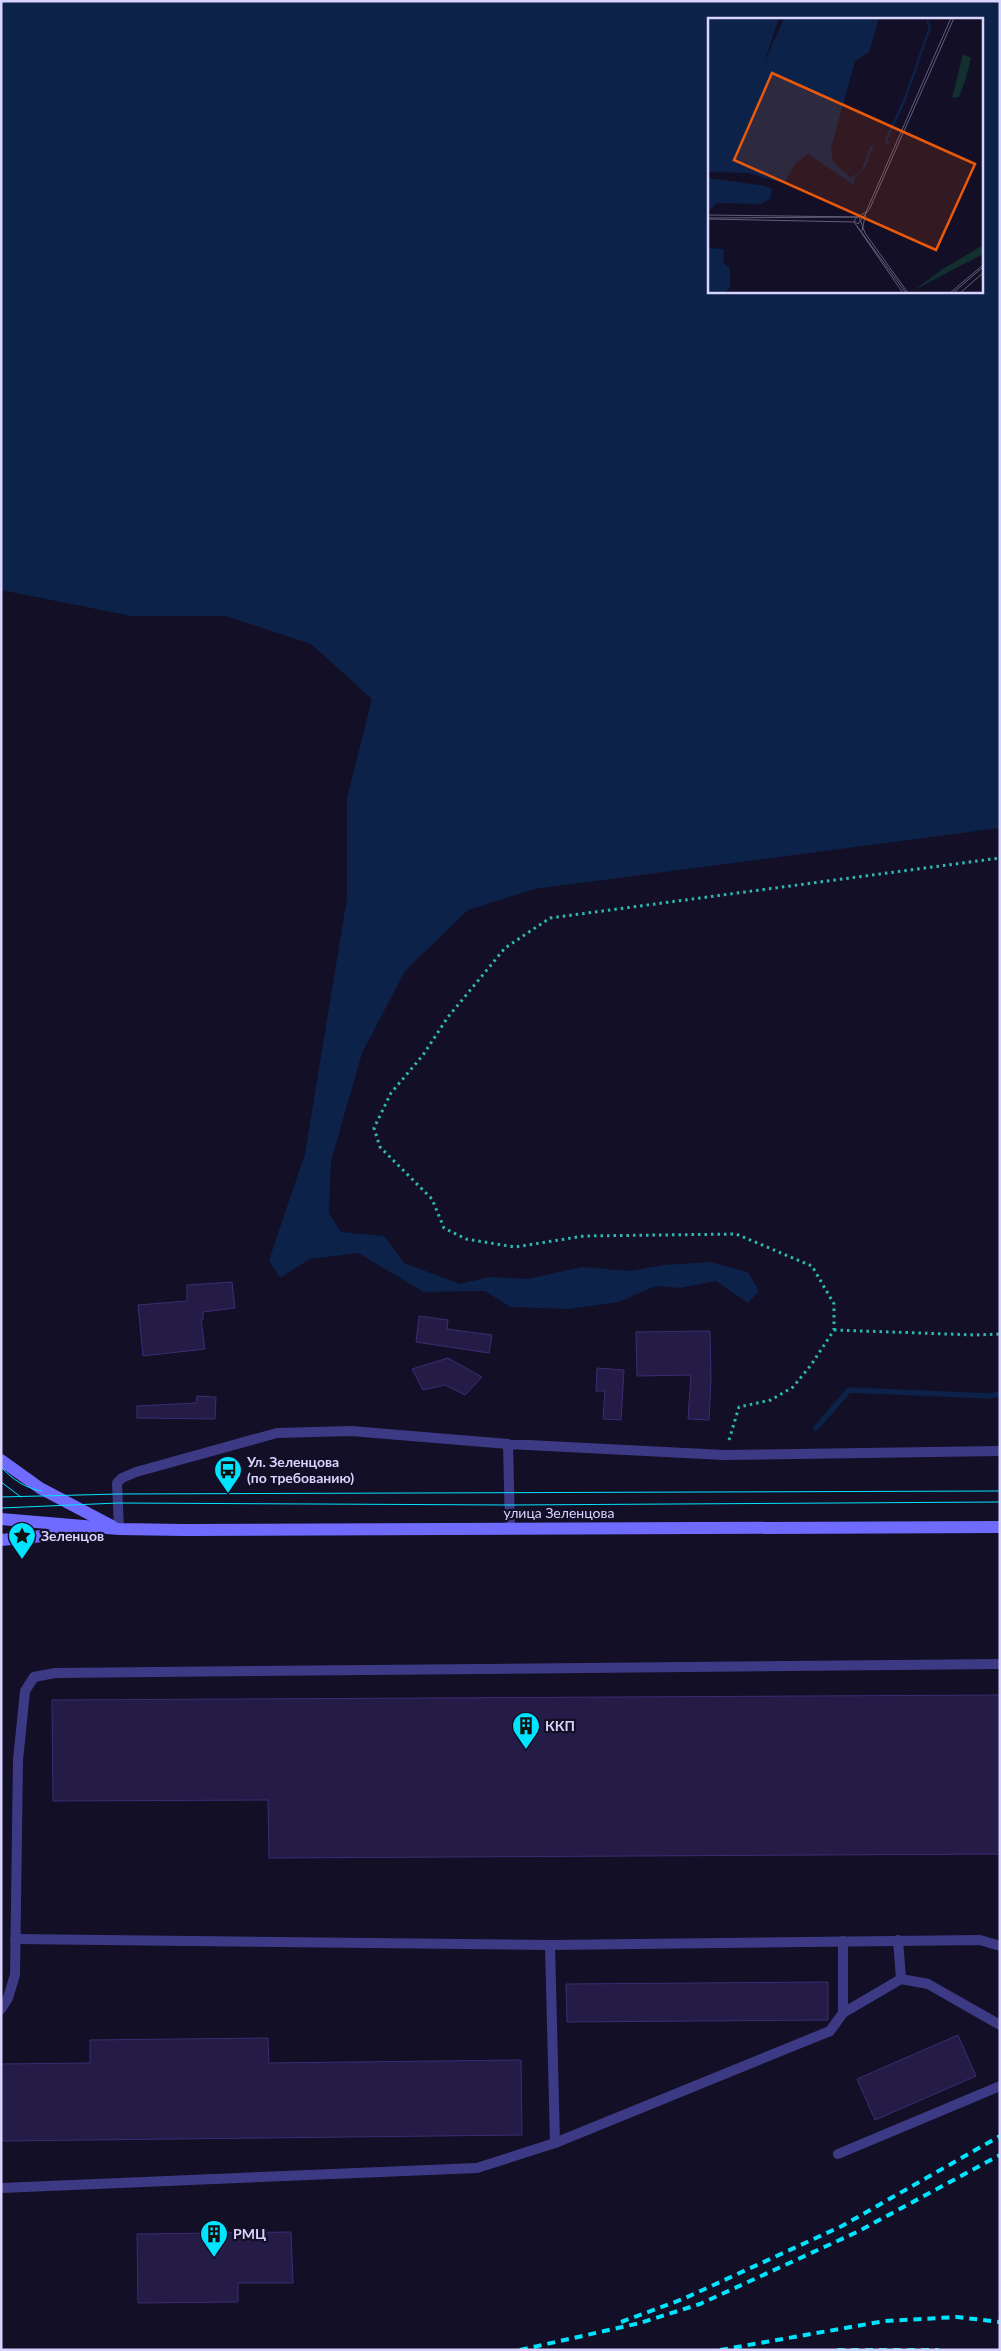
<svg xmlns="http://www.w3.org/2000/svg" width="1001" height="2351" font-family="Lato,sans-serif">
<style>
.water{fill:#0c2248;fill-rule:evenodd}
.lines{fill:none;stroke-linecap:round;stroke-linejoin:round}
.stream{stroke:#0c2248;stroke-width:5.5}
.building{fill:#241b47;stroke:#3b2d73}
.path{stroke:#2fb8b0;stroke-width:3;stroke-dasharray:2.5 4;stroke-linecap:butt}
.service{stroke:#3d3a85;stroke-width:10}
.secondary{stroke:#6f6bff;stroke-width:12}
.tram{stroke:#00e5ff;stroke-width:1}
.rail{stroke:#00e5ff;stroke-width:4;stroke-dasharray:8 6;stroke-linecap:butt}
.labels{text-anchor:middle;stroke-width:4.5;stroke-linejoin:round;paint-order:stroke}
.poi-label{font-size:14px;font-weight:bold;fill:#d9d4ff;stroke:#130f26;text-anchor:start}
.street-label{font-size:14px;fill:#d9d4ff;stroke:#130f26}
.inset-river{fill:none;stroke:#0c2248;stroke-width:2.5}
.inset-road{fill:none;stroke:#625e7d;stroke-width:1}
.view{fill:#e8590c;fill-opacity:0.15;stroke:#e8590c;stroke-width:2.5}
.inset-edge{fill:none;stroke:#d9d4ff;stroke-width:2.5}
</style>
<rect width="100%" height="100%" fill="#130f26"/>
<path class="water" d="M1,1H1000V828L534,889L468,910L405,971L362,1053L331,1161L329,1213L341,1232L384,1236L404,1263L460,1284L489,1277L528,1279L582,1267L629,1271L664,1265L710,1262L748,1272L759,1291L748,1303L716,1281L680,1288L655,1286L619,1302L568,1309L510,1307L485,1291L424,1292L358,1253L310,1259L280,1278L269,1260L305,1154L347,898V798L372,699L311,644L226,616H131L1,590ZM710,19H982V291H710Z"/>
<g class="lines">
<polyline class="stream" points="816,1428 849,1390 990,1396 1000,1394"/>
</g>
<g class="building">
<polygon points="232,1282 235,1308 203,1312 203,1320 201,1320 205,1349 143,1356 138,1305 187,1301 187,1285"/>
<polygon points="419,1316 448,1320 447,1329 492,1335 489,1353 416,1342"/>
<polygon points="710,1331 711,1379 709,1420 688,1419 691,1375 637,1376 636,1332"/>
<polygon points="448,1358 482,1377 465,1395 445,1385 423,1390 412,1369"/>
<polygon points="597,1368 624,1370 621,1420 603,1419 605,1391 596,1391"/>
<polygon points="197,1396 216,1397 215,1419 137,1418 137,1406 196,1403"/>
<polygon points="1000,1695 1000,1854 269,1858 268,1800 53,1801 52,1700"/>
<polygon points="828,1982 828,2020 567,2022 566,1984"/>
<polygon points="958,2035 976,2076 875,2120 857,2079"/>
<polygon points="268,2038 269,2063 521,2060 522,2135 1,2141 1,2064 90,2063 90,2040"/>
<polygon points="291,2232 293,2283 238,2283 238,2302 138,2303 137,2234"/>
</g>
<g class="lines">
<g class="path">
<polyline points="834,1330 976,1335 1000,1334"/>
<polyline points="729,1440 739,1407 771,1400 793,1387 811,1365 834,1330 834,1304 812,1266 736,1234 584,1236 515,1247 466,1239 444,1228 432,1199 380,1147 374,1128 391,1093 423,1055 448,1017 505,948 550,918 1000,858"/>
</g>
<g class="service">
<polyline points="508,1444 510,1528"/>
<polyline points="119,1529 117,1483 122,1478 136,1472 277,1433 351,1431 508,1444 724,1455 1000,1451"/>
<polyline points="15,1939 550,1945 980,1940 1000,1946"/>
<polyline points="898,1940 901,1979"/>
<polyline points="843,1941 843,2013"/>
<polyline points="550,1945 555,2143"/>
<polyline points="1,2009 8,1998 15,1975 18,1760 25,1691 34,1677 55,1673 1000,1664"/>
<polyline points="838,2154 1000,2086"/>
<polyline points="1,2188 477,2168 555,2143 830,2031 843,2013 901,1979 928,1984 1000,2025"/>
</g>
<g class="secondary">
<polyline points="1,1460 40,1488 112,1526"/>
<polyline points="1,1519 119,1529 185,1530 1000,1527"/>
<polyline points="1,1540 84,1532"/>
</g>
<g class="tram">
<path d="M1,1467C13,1480 25,1488 42,1491"/>
<polyline points="1,1482 21,1497"/>
<polyline points="1,1497 118,1494 1000,1491"/>
<polyline points="1,1508 118,1503 510,1505 1000,1502"/>
</g>
<g class="rail">
<polyline points="621,2322 683,2299 842,2226 1000,2136"/>
<polyline points="520,2350 640,2323 700,2304 857,2232 1000,2155"/>
<polyline points="720,2350 885,2321 957,2317 1000,2322"/>
<polyline points="837,2350 939,2350"/>
</g>
</g>
<defs>
<symbol id="bus-pin" viewBox="-11 -11 22 30"><path d="M0 17L-7.5 6A9.5 9.5 0 1 1 7.5 6Z" fill="#00e5ff" stroke="#130f26"/><path d="M-5-6H5V4H4V6H2V4H-2V6H-4V4H-5ZM-3.5-4V0h7V-4ZM-3.5 1.2v1.5H-2V1.2ZM2 1.2v1.5H3.5V1.2Z" fill="#111"/></symbol>
<symbol id="sight-pin" viewBox="-11 -11 22 30"><path d="M0 17L-7.5 6A9.5 9.5 0 1 1 7.5 6Z" fill="#00e5ff" stroke="#130f26"/><path d="M0-6L1.8-2.2L6-1.7L2.9 1.2L3.7 5.4L0 3.3L-3.7 5.4L-2.9 1.2L-6-1.7L-1.8-2.2Z" fill="#111"/></symbol>
<symbol id="building-pin" viewBox="-11 -11 22 30"><path d="M0 17L-7.5 6A9.5 9.5 0 1 1 7.5 6Z" fill="#00e5ff" stroke="#130f26"/><path d="M-4-6H4V6H1V3H-1V6H-4ZM-2.5-4.3h1.7v1.8h-1.7ZM.8-4.3h1.7v1.8H.8ZM-2.5-1h1.7V.8h-1.7ZM.8-1h1.7V.8H.8Z" fill="#111"/></symbol>
</defs>
<g fill-rule="evenodd">
<use href="#bus-pin" x="212" y="1454" width="32" height="43"/>
<use href="#sight-pin" x="6" y="1520" width="32" height="43"/>
<use href="#building-pin" x="510" y="1710" width="32" height="43"/>
<use href="#building-pin" x="198" y="2218" width="32" height="43"/>
</g>
<g class="labels">
<g class="poi-label">
<text x="247" y="1467">Ул. Зеленцова<tspan x="247" dy="16">(по требованию)</tspan></text>
<text x="41" y="1541">Зеленцов</text>
<text x="545" y="1731">ККП</text>
<text x="233" y="2239">РМЦ</text>
</g>
<g class="street-label">
<text x="559" y="1518">улица Зеленцова</text>
</g>
</g>
<g transform="translate(708 18)">
<rect width="275" height="275" fill="#130f26"/>
<path d="M255,36L263,40L258,60L251,79L244,80ZM275,227V236L206,272L235,251Z" fill="#12302f"/>
<path d="M0,0H71L56,45L76,0H171L161,34L147,43L123,130L125,144L143,160L154,151L162,129L166,126L158,148L147,159L146,167L100,136L87,146L76,165L40,155L0,154ZM0,160L57,168L64,171L62,181L52,186L9,185L0,194ZM0,230L16,231L15,244L22,250V270L16,275H0Z" fill="#0c2248"/>
<path class="inset-river" d="M180,126L178,122L197,81L222,9L219,2"/>
<path class="inset-road" d="M0,197L151,199L157,215L200,275M149,199L146,203L150,206L162,190L246,0M0,200L150,199L158,194M0,201L146,204L195,275M149,208L198,275M154,213L158,194L243,0M242,275L275,247M245,275L275,249M252,275L275,255"/>
<path class="view" d="M64,55L267,146L228,232L26,142Z"/>
<rect width="275" height="275" class="inset-edge"/>
</g>
<rect width="1001" height="2351" fill="none" stroke="#d9d4ff" stroke-width="5"/>
</svg>
